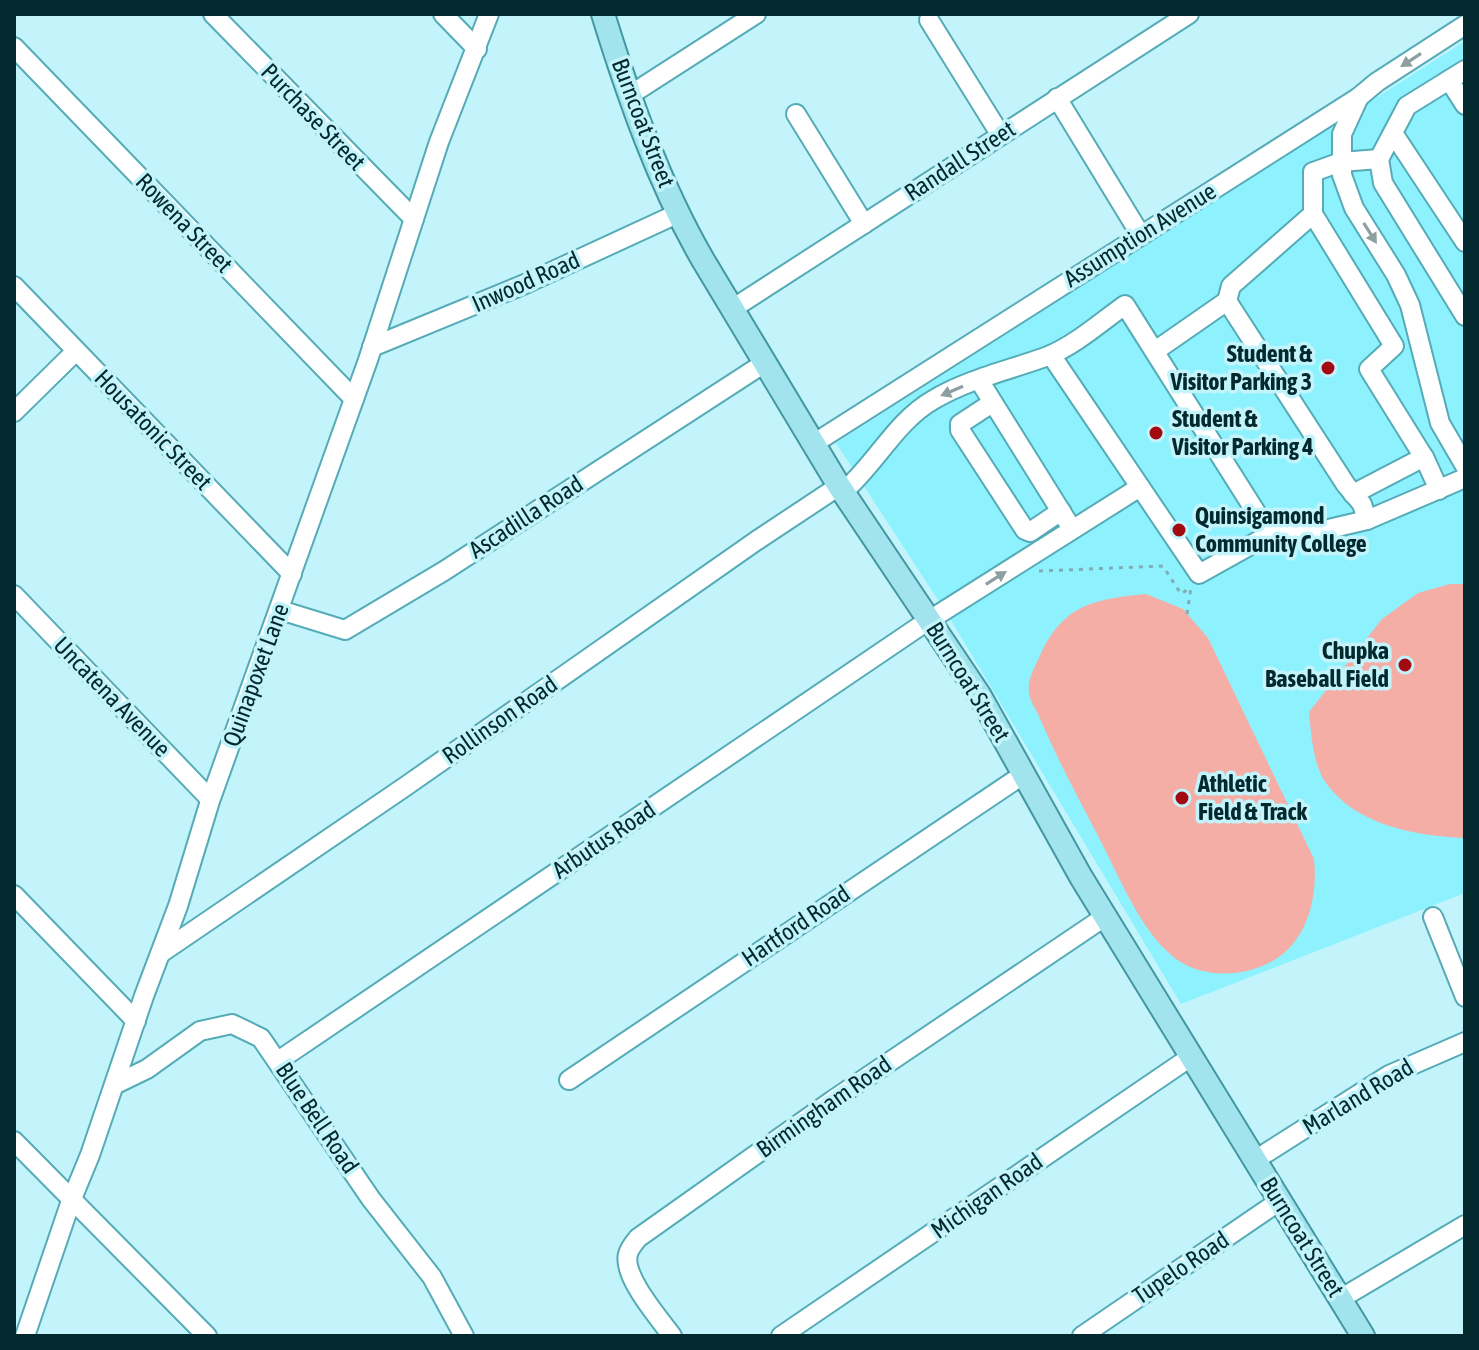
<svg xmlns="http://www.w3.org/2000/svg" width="1479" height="1350" font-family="'Asap Condensed',sans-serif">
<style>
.built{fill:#8ef1fe}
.green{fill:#f4aea5}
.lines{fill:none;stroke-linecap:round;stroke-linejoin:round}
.minor-casing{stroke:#55abb7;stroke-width:22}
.major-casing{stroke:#4297a2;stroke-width:26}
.path{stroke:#80adb4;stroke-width:3;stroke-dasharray:4 6;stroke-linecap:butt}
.minor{stroke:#fff;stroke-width:18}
.major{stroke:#a2e4ed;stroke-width:22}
.oneway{fill:#8e9fa1}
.poi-dot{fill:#a30911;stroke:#c3f4fb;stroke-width:3}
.labels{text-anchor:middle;stroke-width:7;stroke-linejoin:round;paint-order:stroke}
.street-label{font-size:24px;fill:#03292e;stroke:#c3f4fb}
.poi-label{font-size:24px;font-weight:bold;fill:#03292e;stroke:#c3f4fb;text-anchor:start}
</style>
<rect width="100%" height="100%" fill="#c3f4fb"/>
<polygon class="built" points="1465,41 1465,893 1181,1004 949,617 836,443"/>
<g class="green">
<path d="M1450,584H1465V838C1416,836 1353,825 1324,780C1313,762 1311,733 1309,712L1382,619L1418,593Z"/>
<path d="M1146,594L1183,609L1208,638L1314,859C1317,888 1312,921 1292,945C1264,978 1202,984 1170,954C1137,925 1116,869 1095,830C1076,794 1057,758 1041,721C1038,712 1030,702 1029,693C1027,681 1034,668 1039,658C1062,605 1093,599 1146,594Z"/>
</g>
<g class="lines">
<defs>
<g id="minor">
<polyline points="213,14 414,219"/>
<polyline points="443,14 477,49"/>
<polyline points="929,20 1000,134"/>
<polyline points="14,47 354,399"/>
<polyline points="1449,80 1465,105"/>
<polyline points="630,95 756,14"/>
<polyline points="1359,97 1342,134 1342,175 1354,208 1396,275 1410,305 1440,423 1465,466"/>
<polyline points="1057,98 1140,234"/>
<polyline points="796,114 864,224"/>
<polyline points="1393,133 1465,242"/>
<polyline points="1379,159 1383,183 1465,316"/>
<polyline points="14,286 292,574"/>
<polyline points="1227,301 1346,485 1362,504 1367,520"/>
<polyline points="732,309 1189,14"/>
<polyline points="372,347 525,284 679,213"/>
<polyline points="1155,351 1227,301 1231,286 1313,214"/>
<polyline points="1051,355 1199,574 1267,536 1320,531 1367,520 1465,478"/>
<polyline points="979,380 1067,521"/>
<polyline points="992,403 960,424 960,430 1025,530 1030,532 1061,511"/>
<polyline points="14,412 76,351"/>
<polyline points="813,444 1359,97 1377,82 1465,25"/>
<polyline points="1439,490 1425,459 1369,369 1394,346 1313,214 1313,172 1341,162 1379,159 1407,106 1465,70"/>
<path d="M843,492C876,464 895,422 933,400C968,379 1010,370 1048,356C1075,345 1101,322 1125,305L1259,517L1267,536"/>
<polyline points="1353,494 1424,457"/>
<polyline points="14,595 210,799"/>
<polyline points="280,610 345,630 444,571 763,364"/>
<polyline points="14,895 136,1021"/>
<polyline points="1433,917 1465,997"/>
<polyline points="161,953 406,786 756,541 839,486"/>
<polyline points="278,1061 920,626 1140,487"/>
<polyline points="569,1080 1024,774"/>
<polyline points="116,1084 147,1069 200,1031 232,1024 261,1038 371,1199 432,1277 464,1336"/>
<polyline points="14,1141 207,1336"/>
<polyline points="1255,1160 1389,1075 1465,1042"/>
<polyline points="1340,1299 1465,1225"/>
<polyline points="25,1336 71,1201 90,1155 144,996 178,906 210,801 368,360 439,142 489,14"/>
<path d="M672,1336C659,1318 622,1276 628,1254C630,1247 635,1242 638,1238L833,1100L1106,916"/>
<polyline points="781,1336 1192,1056"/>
<polyline points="1082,1336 1281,1200"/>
</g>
<path id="major" d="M603,14C629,98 659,184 703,260L839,486L980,696L1081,877L1363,1336"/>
</defs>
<use href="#minor" class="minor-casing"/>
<use href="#major" class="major-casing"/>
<g class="path">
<polyline points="1039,571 1163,566 1181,594 1191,587"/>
<polyline points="1187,614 1191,587"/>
</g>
<use href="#minor" class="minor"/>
<use href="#major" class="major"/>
</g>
<defs><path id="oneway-solid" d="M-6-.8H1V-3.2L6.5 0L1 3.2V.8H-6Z" transform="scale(2)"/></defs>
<g class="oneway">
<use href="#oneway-solid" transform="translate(1411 60) rotate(147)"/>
<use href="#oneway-solid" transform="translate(1370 233) rotate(58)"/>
<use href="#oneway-solid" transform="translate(952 391) rotate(157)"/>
<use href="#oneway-solid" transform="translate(996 578) rotate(-32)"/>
</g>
<g class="poi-dot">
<circle cx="1328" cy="368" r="8"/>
<circle cx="1156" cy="433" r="8"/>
<circle cx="1179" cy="530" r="8"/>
<circle cx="1405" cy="665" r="8"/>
<circle cx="1182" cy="798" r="8"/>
</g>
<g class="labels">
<g class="street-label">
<text transform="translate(313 117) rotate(46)" y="8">Purchase Street</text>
<text transform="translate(643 123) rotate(69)" y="8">Burncoat Street</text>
<text transform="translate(960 161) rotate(-33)" y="8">Randall Street</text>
<text transform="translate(184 223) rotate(46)" y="8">Rowena Street</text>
<text transform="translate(1140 235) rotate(-32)" y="8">Assumption Avenue</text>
<text transform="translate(526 282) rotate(-24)" y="8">Inwood Road</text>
<text transform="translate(153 430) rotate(46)" y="8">Housatonic Street</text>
<text transform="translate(526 517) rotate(-33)" y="8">Ascadilla Road</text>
<text transform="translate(256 675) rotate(-70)" y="8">Quinapoxet Lane</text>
<text transform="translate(968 682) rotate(58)" y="8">Burncoat Street</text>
<text transform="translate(112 697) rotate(46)" y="8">Uncatena Avenue</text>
<text transform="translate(500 720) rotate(-35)" y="8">Rollinson Road</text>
<text transform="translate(604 840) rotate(-34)" y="8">Arbutus Road</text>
<text transform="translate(796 926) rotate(-34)" y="8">Hartford Road</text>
<text transform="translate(1358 1097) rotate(-31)" y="8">Marland Road</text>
<text transform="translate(824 1107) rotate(-35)" y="8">Birmingham Road</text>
<text transform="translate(317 1118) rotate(56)" y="8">Blue Bell Road</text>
<text transform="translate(987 1196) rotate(-35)" y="8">Michigan Road</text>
<text transform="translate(1302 1237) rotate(58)" y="8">Burncoat Street</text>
<text transform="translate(1181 1268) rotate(-34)" y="8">Tupelo Road</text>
</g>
<g class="poi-label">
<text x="1312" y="362" text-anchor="end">Student &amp;<tspan x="1312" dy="28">Visitor Parking 3</tspan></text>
<text x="1172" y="427">Student &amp;<tspan x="1172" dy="28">Visitor Parking 4</tspan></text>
<text x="1195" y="524">Quinsigamond<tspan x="1195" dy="28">Community College</tspan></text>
<text x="1389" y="659" text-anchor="end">Chupka<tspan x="1389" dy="28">Baseball Field</tspan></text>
<text x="1198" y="792">Athletic<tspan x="1198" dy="28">Field &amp; Track</tspan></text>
</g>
</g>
<rect width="1479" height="1350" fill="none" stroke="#03292e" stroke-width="32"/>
</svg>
